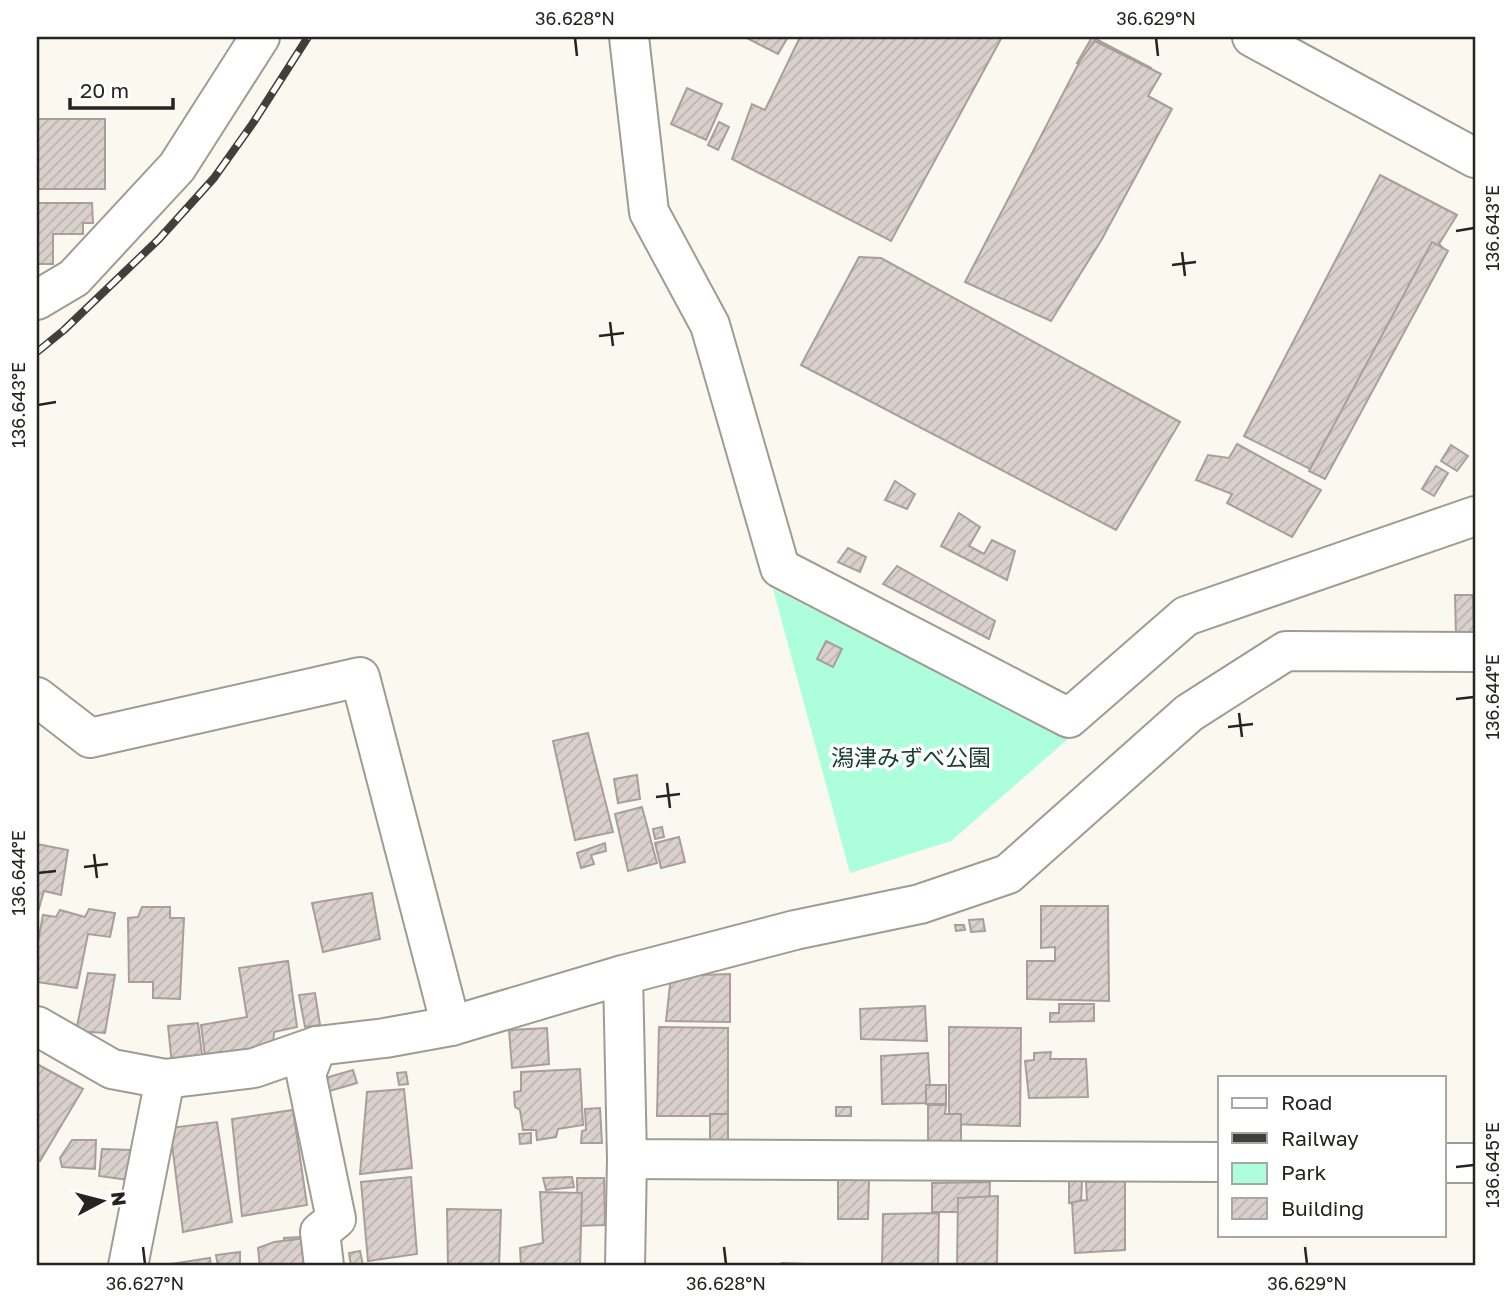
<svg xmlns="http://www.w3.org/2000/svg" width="1512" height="1303" font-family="'Golos Text','Noto Sans JP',sans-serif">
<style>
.green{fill:#acffda}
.building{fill:url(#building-hatch);stroke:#a89f9a;stroke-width:2}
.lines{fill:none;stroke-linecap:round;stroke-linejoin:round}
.minor-casing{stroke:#9e9c93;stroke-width:42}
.minor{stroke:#fff;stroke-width:38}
.rail-casing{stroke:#403f3b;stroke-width:8}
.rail{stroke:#fff;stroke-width:5;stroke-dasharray:16;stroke-linecap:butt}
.ticks{fill:none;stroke:#252421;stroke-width:2.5}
.labels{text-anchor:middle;stroke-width:7;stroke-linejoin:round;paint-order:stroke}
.park-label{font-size:23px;fill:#173e2f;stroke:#fff}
.neatline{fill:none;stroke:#252421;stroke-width:2.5}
.ticks-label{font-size:18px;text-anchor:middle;fill:#252421}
</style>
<defs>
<pattern id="building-hatch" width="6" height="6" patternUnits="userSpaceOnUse" patternTransform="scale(1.75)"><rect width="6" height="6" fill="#dbd1cc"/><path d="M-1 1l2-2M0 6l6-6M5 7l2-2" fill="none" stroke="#bcb3af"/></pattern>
</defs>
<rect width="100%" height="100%" fill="#fbf8ef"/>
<polygon class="green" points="773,589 1069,738 951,841 850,873"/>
<g class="building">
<polygon points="745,37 788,37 778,54"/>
<polygon points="800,37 1002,37 891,241 732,159 752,104 765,110"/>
<polygon points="1092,37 1151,68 1136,96 1077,63"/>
<polygon points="1095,41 1161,74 1148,96 1172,109 1102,239 1051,321 965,282 1081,59"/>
<polygon points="687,88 722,104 706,140 671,124"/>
<rect x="37" y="119" width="68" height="70"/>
<polygon points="719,122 729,127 718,150 708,145"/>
<polygon points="1380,175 1457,215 1439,244 1445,250 1324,476 1244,436"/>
<polygon points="37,203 92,203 93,223 83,223 83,234 53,234 53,264 37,264"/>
<polygon points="1432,242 1448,251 1325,479 1309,471"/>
<polygon points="859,257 881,258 1180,422 1116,530 801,365"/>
<polygon points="1237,444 1321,490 1292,537 1227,503 1232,494 1196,480 1208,455 1229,458"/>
<polygon points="1451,445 1468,456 1457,471 1441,461"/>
<polygon points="1436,466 1448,473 1434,496 1422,489"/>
<polygon points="895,481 915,494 907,509 885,500"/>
<polygon points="959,513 980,527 969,546 984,554 992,540 1015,551 1007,580 941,546"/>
<polygon points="848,548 866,557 860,572 838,562"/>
<polygon points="897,566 995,621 989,639 883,584"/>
<polygon points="1455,595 1473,595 1474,635 1456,636"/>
<polygon points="826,641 842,649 833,667 817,659"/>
<polygon points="588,733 613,832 575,840 553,741"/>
<polygon points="637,775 640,799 618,803 614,779"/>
<polygon points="642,807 657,863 628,871 615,814"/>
<polygon points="662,827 664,837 655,839 653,829"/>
<polygon points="679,837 685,862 661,868 655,843"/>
<polygon points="605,843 606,851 591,855 594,864 581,868 577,853"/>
<polygon points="37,844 68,850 61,895 44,891 37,915"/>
<polygon points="372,893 380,939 323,952 312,903"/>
<polygon points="1041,906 1108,906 1109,1001 1027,999 1027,961 1055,961 1055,947 1041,948"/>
<polygon points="142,907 170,907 170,918 184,918 180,999 153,998 153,982 129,982 128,918 138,917"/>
<polygon points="89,909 115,913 110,937 88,934 77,988 37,982 37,947 43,915 56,917 60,910 85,917"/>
<polygon points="983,919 985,931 971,932 969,920"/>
<polygon points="955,925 964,925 965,930 956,931"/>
<polygon points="288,961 297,1027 274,1032 273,1047 205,1056 201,1025 247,1017 239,968"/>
<polygon points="88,973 115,975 105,1033 76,1031"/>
<polygon points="730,974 730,1022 666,1021 671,976"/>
<polygon points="315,993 320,1025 305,1027 299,995"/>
<polygon points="1059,1004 1094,1004 1094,1021 1050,1022 1050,1013 1059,1013"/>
<polygon points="925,1006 927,1041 861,1039 860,1009"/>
<polygon points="198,1023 203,1062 172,1065 168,1026"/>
<polygon points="659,1027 728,1028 728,1116 657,1116"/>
<polygon points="949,1027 1021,1028 1020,1126 949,1124"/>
<polygon points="547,1028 549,1064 512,1068 509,1030"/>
<polygon points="1051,1052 1050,1059 1086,1059 1088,1097 1029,1098 1025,1061 1034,1060 1034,1053"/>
<polygon points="928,1053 931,1103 882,1104 881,1056"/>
<polygon points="37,1064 83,1089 40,1161 37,1159"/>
<polygon points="580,1069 583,1125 558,1129 556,1137 537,1140 536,1130 523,1130 520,1110 515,1107 514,1092 521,1091 521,1072"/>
<polygon points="353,1070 357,1083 326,1092 322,1079"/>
<polygon points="406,1072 408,1084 399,1085 397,1073"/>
<rect x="926" y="1085" width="20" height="19"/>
<polygon points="404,1089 412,1168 360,1174 367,1092"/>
<polygon points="928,1105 946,1105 945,1114 961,1114 961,1142 928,1142"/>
<rect x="836" y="1107" width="15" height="9"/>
<polygon points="600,1108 602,1143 581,1143 582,1131 586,1130 585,1109"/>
<polygon points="293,1110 307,1205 242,1216 232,1119"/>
<rect x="710" y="1114" width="18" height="29"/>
<polygon points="217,1122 232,1222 183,1232 170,1128"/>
<polygon points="531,1133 531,1143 520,1144 519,1134"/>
<polygon points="72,1140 96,1140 95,1169 62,1167 60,1158"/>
<polygon points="102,1149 132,1150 129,1180 99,1176"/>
<polygon points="411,1177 417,1254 368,1261 361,1182"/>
<polygon points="572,1177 574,1187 546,1190 543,1178"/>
<polygon points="577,1178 604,1178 605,1225 578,1226"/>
<polygon points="838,1178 869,1179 868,1219 838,1219"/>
<polygon points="1069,1180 1082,1180 1081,1204 1069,1203"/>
<polygon points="1125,1181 1125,1250 1075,1253 1072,1202 1087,1200 1086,1182"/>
<polygon points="990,1182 989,1212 932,1212 932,1183"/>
<polygon points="540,1192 582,1193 580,1266 521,1266 520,1248 543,1243"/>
<polygon points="998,1196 997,1266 957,1266 958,1198"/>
<polygon points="447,1209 501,1210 499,1266 448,1266"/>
<polygon points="939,1213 938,1266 882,1266 883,1214"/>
<polygon points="317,1236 320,1266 286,1266 284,1238"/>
<polygon points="306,1238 310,1266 260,1266 258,1248 274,1242"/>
<polygon points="360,1251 363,1265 351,1266 349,1253"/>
<polygon points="240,1252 240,1266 218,1266 216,1255"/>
<polygon points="210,1258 211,1266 158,1266"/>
<polygon points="782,1263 856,1266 782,1266"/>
</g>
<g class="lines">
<defs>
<g id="minor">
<polyline points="629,37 649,212 710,325 780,568 1069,718 1186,616 1475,516"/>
<polyline points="1252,37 1475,158"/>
<polyline points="37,300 74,278 177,167 260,37"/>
<polyline points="37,697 90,738 360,677 451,1026"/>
<polyline points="623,975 627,1159 1220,1162"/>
<polyline points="37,1026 112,1069 165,1079 254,1068 317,1046 385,1038 451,1026 623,975 795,930 920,904 1008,874 1189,713 1286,651 1475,652"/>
<polyline points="317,1046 306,1074 336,1219 320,1232 324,1266"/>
<polyline points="1444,1163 1475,1163"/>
<polyline points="128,1266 165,1079"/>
<polyline points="625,1266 627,1159"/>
</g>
</defs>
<use href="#minor" class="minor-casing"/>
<use href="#minor" class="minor"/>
<defs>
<polyline id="rail" points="37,352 64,330 159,239 214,178 253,123 308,37"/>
</defs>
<use href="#rail" class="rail-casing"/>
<use href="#rail" class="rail"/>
</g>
<path class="ticks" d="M575,38L577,56M1156,38L1158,56M1456,231L1474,228M1182,252L1185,276M1172,265L1196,262M610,322L613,346M599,336L624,333M38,405L56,402M1456,699L1474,697M1239,713L1242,737M1228,727L1253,724M667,783L670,808M656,797L680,794M94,854L97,878M84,867L108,864M38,873L56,871M1456,1167L1474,1165M143,1247L145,1264M724,1247L726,1264M1305,1247L1307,1264"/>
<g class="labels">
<g class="park-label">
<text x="911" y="766">潟津みずべ公園</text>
</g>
</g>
<rect width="1512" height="1303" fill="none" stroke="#ffffff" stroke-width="77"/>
<rect x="1218" y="1076" width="228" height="161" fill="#ffffff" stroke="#a8a7a6" stroke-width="2"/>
<rect x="1232" y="1098" width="35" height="10" fill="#ffffff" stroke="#a8a7a6" stroke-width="2"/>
<text x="1281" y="1110" font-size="21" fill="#252421">Road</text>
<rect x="1232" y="1133" width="35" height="10" fill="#403f3b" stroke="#a8a7a6" stroke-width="2"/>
<text x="1281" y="1146" font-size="21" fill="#252421">Railway</text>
<rect x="1232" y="1163" width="35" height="21" fill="#acffda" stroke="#a8a7a6" stroke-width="2"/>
<text x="1281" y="1180" font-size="21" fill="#252421">Park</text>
<rect x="1232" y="1198" width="35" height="21" fill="url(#building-hatch)" stroke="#a8a7a6" stroke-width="2"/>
<text x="1281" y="1216" font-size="21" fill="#252421">Building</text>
<g transform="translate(102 1201) rotate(83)" stroke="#ffffff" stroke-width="5" paint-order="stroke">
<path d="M0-5L12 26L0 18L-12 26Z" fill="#252421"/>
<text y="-10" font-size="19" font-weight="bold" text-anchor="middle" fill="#252421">N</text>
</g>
<path d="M70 98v10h103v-10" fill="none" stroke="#252421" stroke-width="3.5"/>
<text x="80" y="98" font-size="21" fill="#252421" stroke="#ffffff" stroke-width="5" paint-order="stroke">20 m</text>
<rect x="38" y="38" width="1436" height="1226" class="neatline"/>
<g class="ticks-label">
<text x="575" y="25">36.628°N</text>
<text x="1156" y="25">36.629°N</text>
<text transform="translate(1493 228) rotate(-90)" y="6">136.643°E</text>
<text transform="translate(19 405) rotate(-90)" y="6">136.643°E</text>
<text transform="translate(1493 697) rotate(-90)" y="6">136.644°E</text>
<text transform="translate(19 873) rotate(-90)" y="6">136.644°E</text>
<text transform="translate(1493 1165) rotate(-90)" y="6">136.645°E</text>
<text x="145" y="1290">36.627°N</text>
<text x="726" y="1290">36.628°N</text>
<text x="1307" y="1290">36.629°N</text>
</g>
</svg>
